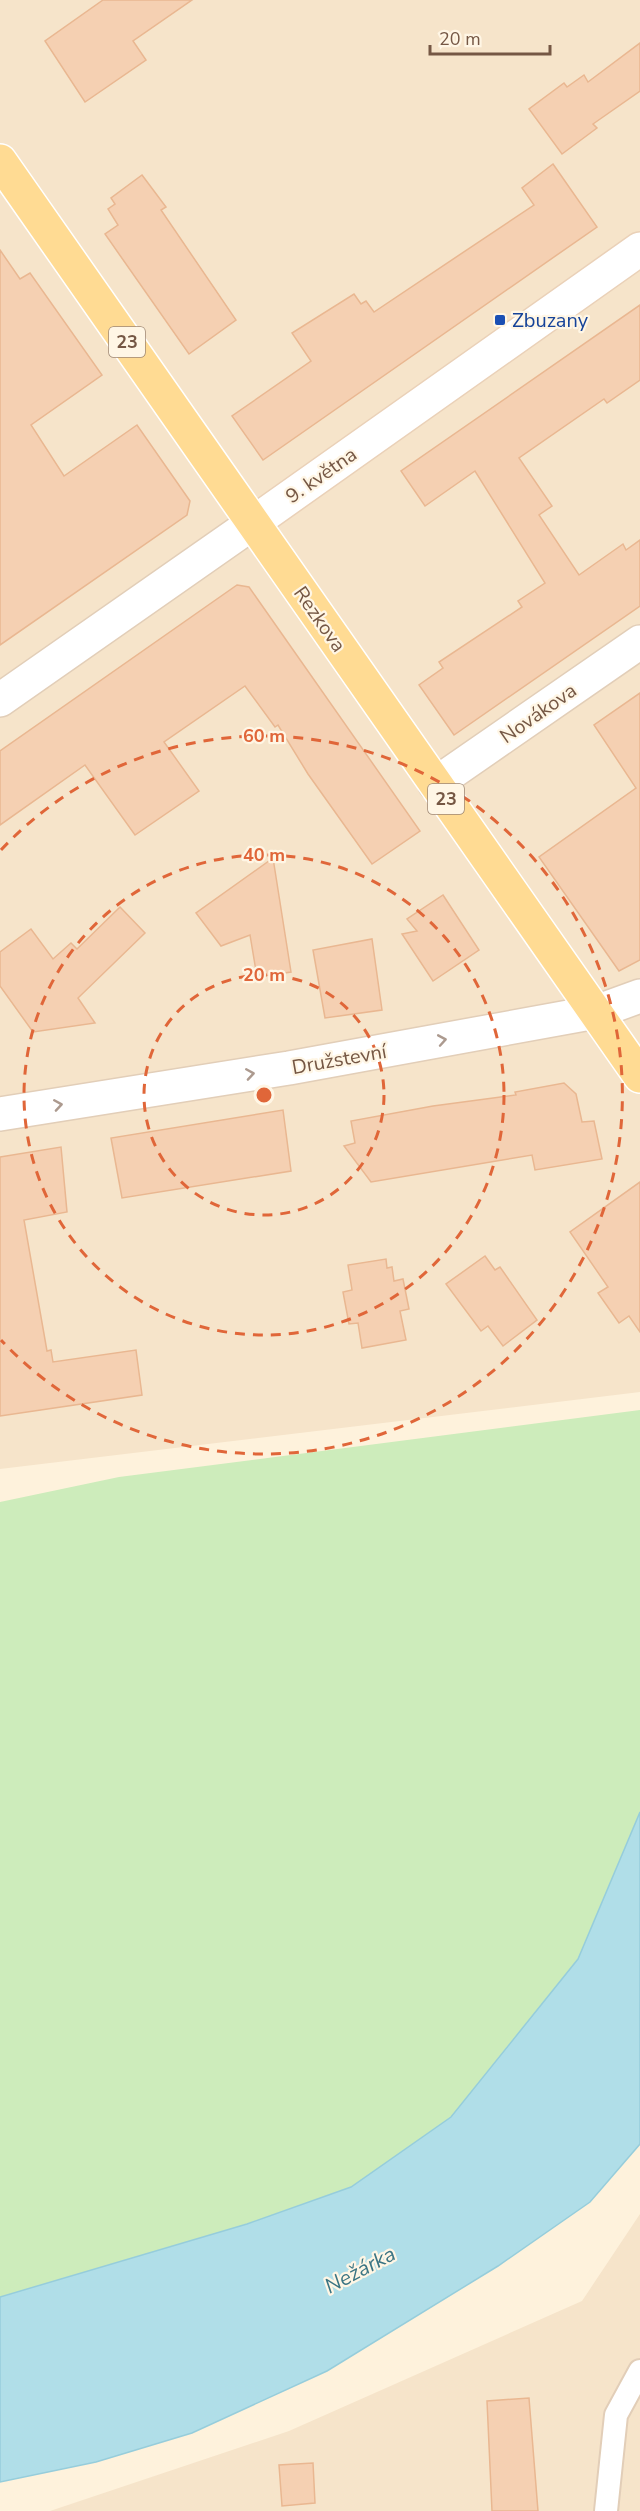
<svg xmlns="http://www.w3.org/2000/svg" width="640" height="2511" font-family="'Nunito Sans',sans-serif">
<style>
.residential{fill:#f6e4ca}
.green{fill:#cdecbb}
.water{fill:#b0dee8;stroke:#96cddb;stroke-width:1.5}
.building{fill:#f5d0b2;stroke:#e9b791;stroke-width:1.5}
.lines{fill:none;stroke-linecap:round;stroke-linejoin:round}
.lane-casing{stroke:#e2ceb8;stroke-width:26}
.street-casing{stroke:#e2ceb8;stroke-width:36}
.secondary-casing{stroke:#ead1b8;stroke-width:36}
.primary-casing{stroke:#fff;stroke-width:36}
.lane{stroke:#fff;stroke-width:22}
.street{stroke:#fff;stroke-width:33}
.secondary{stroke:#fff;stroke-width:33}
.primary{stroke:#ffdb93;stroke-width:33}
.oneway{stroke:#ac9a8f}
.ring{fill:none;stroke:#e06639;stroke-width:3;stroke-dasharray:10 8}
.transit-dot{fill:#1a4fb4;stroke:#fff6e5;stroke-width:2}
.labels{text-anchor:middle;stroke-width:4.5;stroke-linejoin:round;paint-order:stroke}
.shield{fill:#fff6e5;stroke:#9e8774;stroke-width:1.5}
.shield-label{font-size:18px;font-weight:bold;fill:#755744}
.transit-label{font-size:20px;fill:#164399;stroke:#fff6e5;text-anchor:start}
.street-label{font-size:20px;fill:#755744;stroke:#fff6e5}
.water-label{font-size:21px;font-style:italic;fill:#3a7483;stroke:#fff6e5}
.centre{fill:#e06639;stroke:#fff6e5;stroke-width:3}
.ring-label{font-size:18px;text-anchor:middle;font-weight:bold;fill:#e06639;stroke:#fff6e5;stroke-width:4.5;stroke-linejoin:round;paint-order:stroke}
</style>
<rect width="100%" height="100%" fill="#fef2dc"/>
<g class="residential">
<polygon points="0,0 640,0 640,1392 0,1469"/>
<polygon points="640,2214 640,2511 50,2511 289,2431 582,2301"/>
</g>
<polygon class="green" points="640,1410 640,1812 579,1959 452,2117 351,2187 247,2224 0,2297 0,1502 119,1477"/>
<polygon class="water" points="640,1812 640,2144 590,2202 498,2266 327,2371 192,2433 96,2462 0,2482 0,2297 247,2224 351,2187 451,2117 578,1959"/>
<g class="building">
<polygon points="103,0 192,0 133,41 146,60 85,102 45,41"/>
<polygon points="640,43 640,91 593,124 597,128 562,154 529,109 564,83 567,87 584,75 588,82"/>
<polygon points="553,164 597,227 263,460 232,416 311,361 292,333 354,294 361,304 366,301 374,312 534,205 522,188"/>
<polygon points="142,175 166,207 161,210 236,320 189,354 105,234 118,225 108,209 115,204 111,198"/>
<polygon points="0,250 20,279 30,273 102,375 31,425 64,476 137,425 190,501 187,515 0,645"/>
<polygon points="640,305 640,380 607,403 604,399 519,458 552,506 539,515 579,575 623,544 626,550 640,540 640,606 454,735 419,685 443,668 439,662 522,607 518,601 545,583 475,471 425,506 401,471"/>
<polygon points="237,585 249,587 420,831 372,864 308,774 278,725 275,727 245,686 164,742 199,791 135,835 85,765 0,825 0,751"/>
<polygon points="640,693 640,960 619,971 539,857 636,788 594,725"/>
<polygon points="273,858 291,972 257,977 250,935 221,946 196,913"/>
<polygon points="443,895 479,950 433,981 402,934 417,931 407,919"/>
<polygon points="120,907 145,933 78,998 95,1023 33,1032 0,986 0,952 31,929 53,959 71,943 77,949"/>
<polygon points="372,939 382,1010 325,1018 313,950"/>
<polygon points="564,1083 576,1094 582,1122 594,1121 602,1159 535,1170 532,1155 371,1182 344,1146 355,1143 351,1121 433,1106 516,1095 515,1092"/>
<polygon points="283,1110 291,1171 122,1198 111,1138"/>
<polygon points="61,1147 67,1212 24,1220 47,1351 51,1350 53,1362 136,1350 142,1395 0,1416 0,1157"/>
<polygon points="640,1182 640,1332 629,1316 619,1323 598,1293 608,1287 570,1232"/>
<polygon points="485,1256 495,1270 500,1267 537,1320 503,1346 488,1326 481,1331 446,1284"/>
<polygon points="386,1259 387,1268 392,1267 394,1281 403,1279 409,1309 400,1311 406,1340 362,1348 358,1323 349,1324 343,1292 352,1290 348,1265"/>
<polygon points="529,2398 538,2511 492,2511 487,2401"/>
<polygon points="313,2463 315,2503 282,2506 279,2465"/>
</g>
<g class="lines">
<defs>
<polyline id="lane" points="606,2511 616,2415 640,2371"/>
<g id="street">
<polyline points="0,700 253,523"/>
<polyline points="435,784 640,642"/>
<polyline points="0,1114 289,1068 596,1012 640,996"/>
</g>
<polyline id="secondary" points="253,523 640,249"/>
<polyline id="primary" points="0,161 640,1076"/>
</defs>
<use href="#lane" class="lane-casing"/>
<use href="#street" class="street-casing"/>
<use href="#secondary" class="secondary-casing"/>
<use href="#primary" class="primary-casing"/>
<use href="#lane" class="lane"/>
<use href="#street" class="street"/>
<use href="#secondary" class="secondary"/>
<use href="#primary" class="primary"/>
</g>
<defs><path id="oneway-chevron" d="M-2-3.5L2.5 0L-2 3.5" fill="none" stroke-width="1.6" stroke-linecap="round" stroke-linejoin="round" transform="scale(1.5)"/></defs>
<g class="oneway">
<use href="#oneway-chevron" transform="translate(442 1040) rotate(-10)"/>
<use href="#oneway-chevron" transform="translate(250 1074) rotate(-9)"/>
<use href="#oneway-chevron" transform="translate(58 1105) rotate(-9)"/>
</g>
<g class="ring">
<circle cx="264" cy="1095" r="120"/>
<circle cx="264" cy="1095" r="240"/>
<path d="M1 850A359 359 0 1 1 1 1340"/>
</g>
<rect class="transit-dot" x="494" y="314" width="12" height="12" rx="3"/>
<g class="labels">
<g class="shield">
<rect x="109" y="327" width="36" height="30" rx="4.5"/>
<rect x="428" y="784" width="36" height="30" rx="4.5"/>
</g>
<g class="shield-label">
<text x="127" y="348">23</text>
<text x="446" y="805">23</text>
</g>
<g class="transit-label">
<text x="512" y="327">Zbuzany</text>
</g>
<g class="street-label">
<text transform="translate(321 475) rotate(-35)" y="7">9. května</text>
<text transform="translate(320 619) rotate(55)" y="7">Rezkova</text>
<text transform="translate(538 713) rotate(-35)" y="7">Novákova</text>
<text transform="translate(339 1059) rotate(-10)" y="7">Družstevní</text>
</g>
<g class="water-label">
<text transform="translate(360 2270) rotate(-28)" y="7">Nežárka</text>
</g>
</g>
<circle cx="264" cy="1095" r="9" class="centre"/>
<g class="ring-label">
<text x="264" y="742">60 m</text>
<text x="264" y="861">40 m</text>
<text x="264" y="981">20 m</text>
</g>
<path d="M430 45v9h120v-9" fill="none" stroke="#755744" stroke-width="3"/>
<text x="439" y="45" font-size="18" fill="#755744" stroke="#fff6e5" stroke-width="4.5" paint-order="stroke">20 m</text>
</svg>
